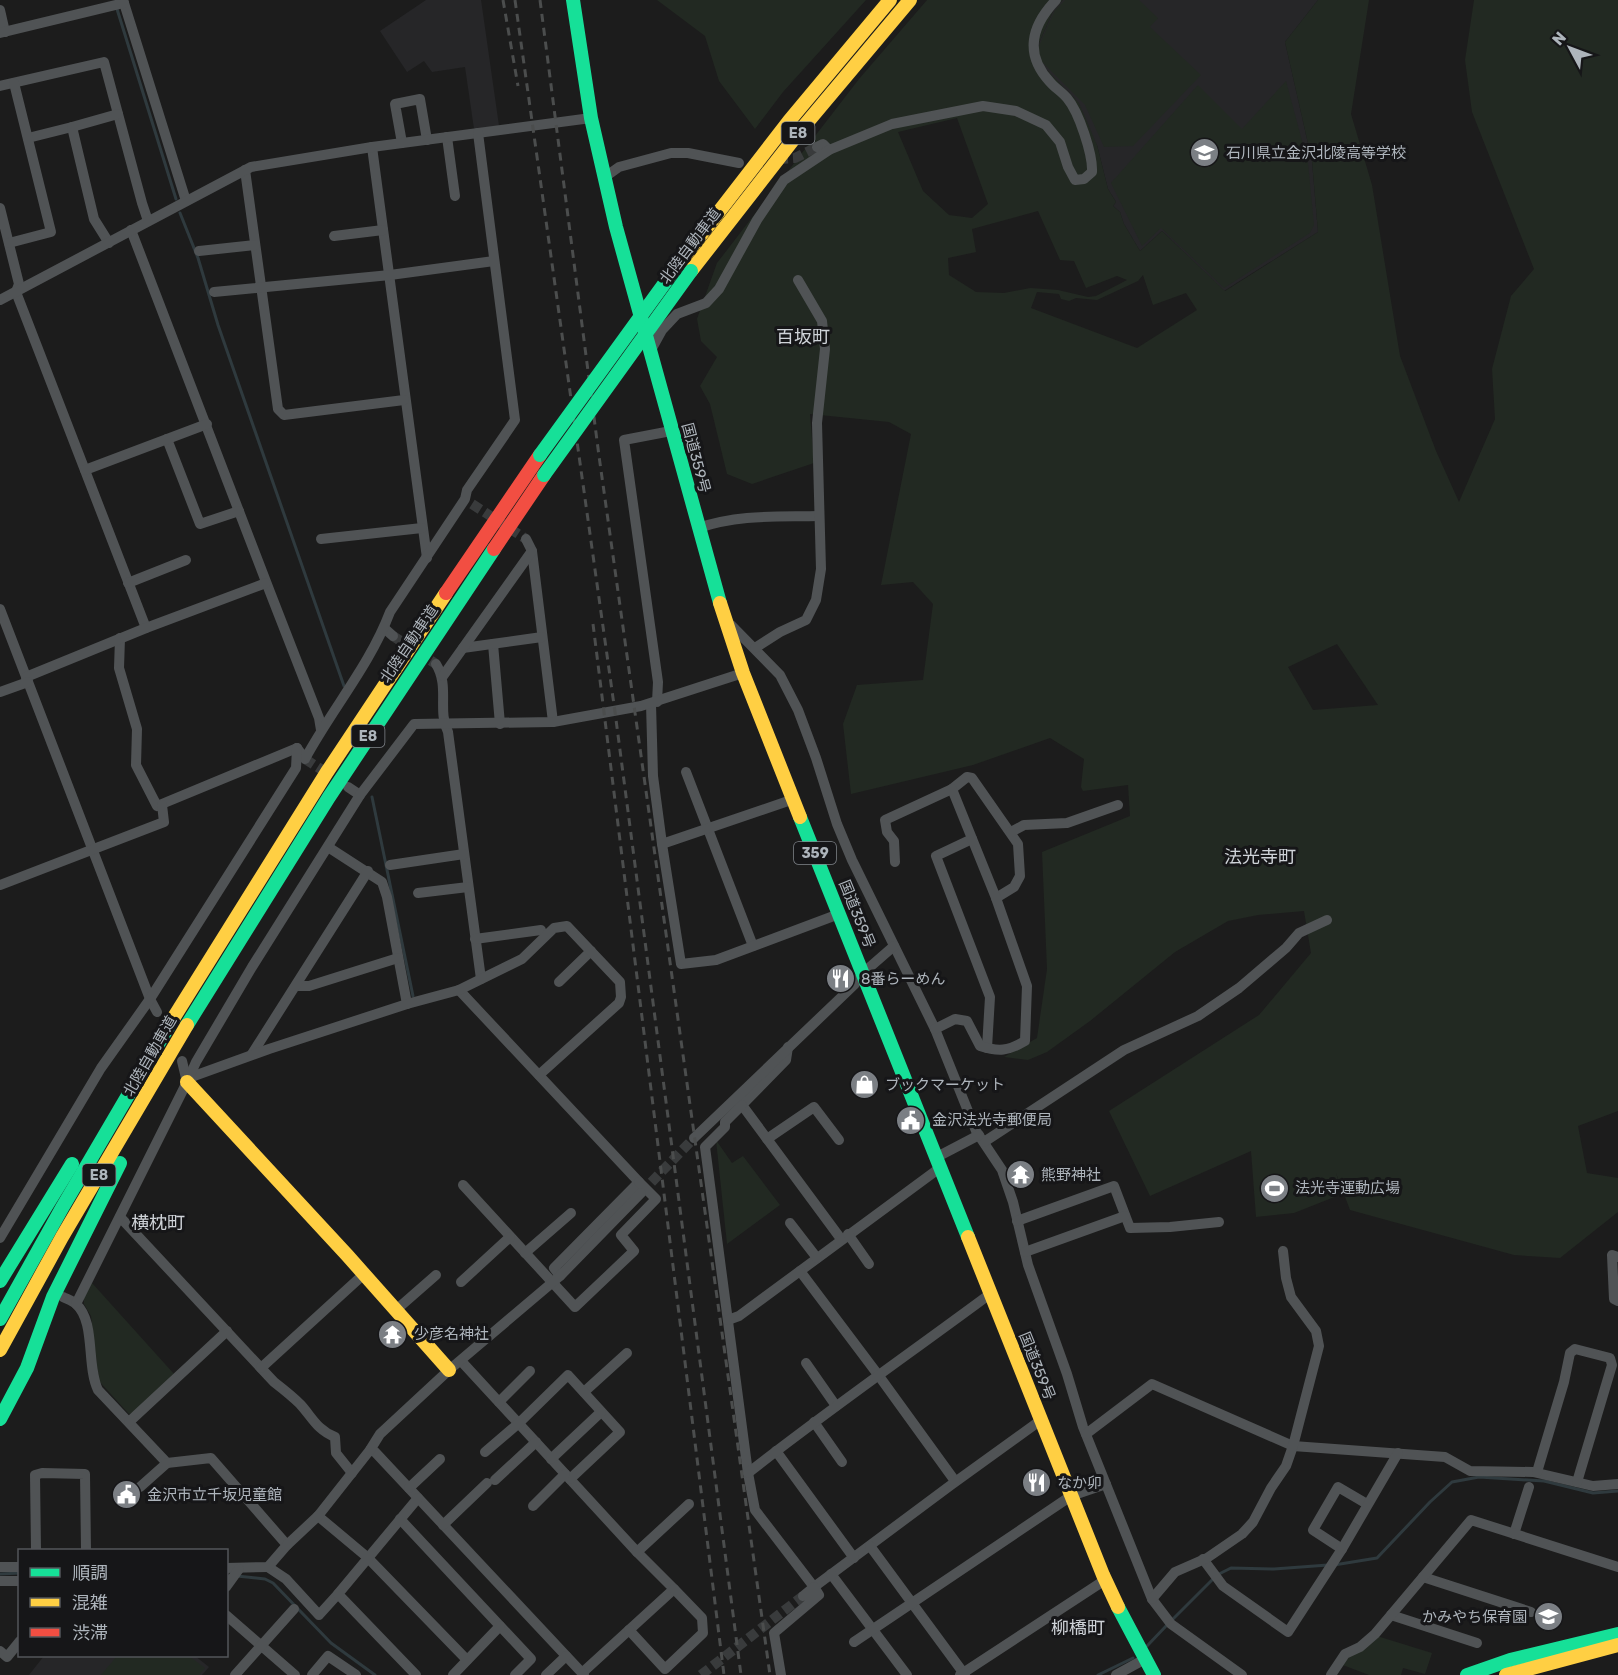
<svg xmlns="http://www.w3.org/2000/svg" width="1618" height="1675" font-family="Rubik,'Noto Sans JP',sans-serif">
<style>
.built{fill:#262628}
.green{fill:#222922;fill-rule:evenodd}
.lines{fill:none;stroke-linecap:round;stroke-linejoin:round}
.stream{stroke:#2f3a3e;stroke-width:3}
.street-tunnel{stroke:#393b3c;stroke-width:10;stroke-dasharray:10 5;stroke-linecap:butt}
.street{stroke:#505355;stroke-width:10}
.fast{stroke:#16e098;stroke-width:14}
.slow{stroke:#ffcf43;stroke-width:14}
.jam{stroke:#f24e42;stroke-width:14}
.rail{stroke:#4b4d4d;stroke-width:3;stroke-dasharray:8 6;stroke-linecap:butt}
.fast-bridge{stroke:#16e098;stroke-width:14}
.labels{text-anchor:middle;stroke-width:6;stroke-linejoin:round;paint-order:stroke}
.shield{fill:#161618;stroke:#80858b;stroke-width:1.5}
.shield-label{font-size:14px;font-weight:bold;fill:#aeb5bc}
.poi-label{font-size:15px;fill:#aeb5bc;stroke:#161618;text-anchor:start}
.street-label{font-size:15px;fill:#aeb5bc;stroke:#161618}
.quarter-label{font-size:18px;fill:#cfd3d8;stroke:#161618}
</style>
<rect width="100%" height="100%" fill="#1c1c1c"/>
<g class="built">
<polygon points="426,0 481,0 499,126 474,129 465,67 432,72 424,61 407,72 380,31"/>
<polygon points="1063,0 1318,0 1285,42 1312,161 1318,232 1224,291 1162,231 1140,251 1124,224 1120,212 1113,206 1116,202 1108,189 1097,145 1038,61 1036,50 1054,9"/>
<polygon points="44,1656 195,1656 209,1667 202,1675 29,1675"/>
</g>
<g class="green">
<polygon points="657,0 866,0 783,92 755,129 719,81 705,36"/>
<path d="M927,0H1063L1054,9L1036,50L1038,61L1079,103L1097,145L1108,189L1116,202L1113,206L1120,212L1124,224L1140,251L1162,231L1225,291L1318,232L1312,161L1285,42L1318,0H1369L1351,114L1372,185L1400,356L1436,451L1459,502L1495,419L1492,369L1511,296L1534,269L1472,112L1465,60L1474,0H1618V1111L1578,1126L1587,1173L1618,1178V1212L1560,1258L1514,1255L1350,1210L1336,1173L1342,1194L1294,1213L1256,1217L1251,1151L1150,1196L1109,1111L1259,1015L1311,953L1304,911L1258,915L1228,921L1175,952L1090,1021L1047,1052L1028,1060L1004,1057L1037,1038L1047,969L1042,852L1130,816L1128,785L1083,791L1081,787L1084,759L1050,738L973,765L851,794L843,724L857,685L923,680L933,604L913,582L881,585L911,434L889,422L810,414L814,463L752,484L727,474L710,404L700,386L717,357L701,341L697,319L717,263L859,79ZM957,118L988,204L972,218L949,215L923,191L898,132ZM1038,211L1060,260L1074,261L1086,288L1117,276L1127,280L1096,296L1088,297L1058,290L1030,288L1004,293L976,292L949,275L948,258L976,252L972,229ZM1143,275L1153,305L1186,293L1197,310L1137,348L1031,308L1037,292L1059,294L1061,299L1069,301L1076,298L1097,300L1138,281ZM1337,644L1378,705L1313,710L1288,667Z"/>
<polygon points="1065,0 1139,0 1158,18 1150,27 1201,75 1133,146 1104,147 1085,105 1040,60 1037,50 1055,10"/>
<polygon points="1286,81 1308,163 1314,225 1310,233 1224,288 1161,228 1142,246 1111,183 1198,85 1242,129"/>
<polygon points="716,1140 732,1163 743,1156 780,1205 727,1244"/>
<polygon points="92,1283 174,1374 133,1413 129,1414 99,1381 91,1316 84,1304 84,1298"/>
<polygon points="1377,1636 1432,1653 1425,1674 1403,1668 1401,1675 1369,1675 1340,1664"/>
<polygon points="117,1656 189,1656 205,1668 199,1675 101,1675"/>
</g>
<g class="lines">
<g class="stream">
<polyline points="117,9 176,199"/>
<polyline points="180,213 198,258 218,325 344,686"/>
<polyline points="372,797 413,996"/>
<polyline points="1334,1565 1377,1558 1430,1502 1452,1482 1479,1477 1544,1481 1593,1493 1618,1491"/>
<polyline points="0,1574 20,1573"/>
<polyline points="1219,1574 1231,1568 1274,1569 1328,1565"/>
<polyline points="237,1576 265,1579 273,1583 331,1643 375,1675"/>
<polyline points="1172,1620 1214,1578"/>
<polyline points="1147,1646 1167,1625"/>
<polyline points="1098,1675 1133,1658"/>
</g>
<g class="street-tunnel">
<polyline points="778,159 795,158 817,147"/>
<polyline points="472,504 526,539"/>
<polyline points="393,636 436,664"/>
<polyline points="305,759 330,775"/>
<polyline points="641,1193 694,1138"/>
<polyline points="701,1675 803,1596"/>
</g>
<g class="street">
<polyline points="124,3 186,201"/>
<polyline points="0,10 5,32"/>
<polyline points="0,33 124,3 123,0"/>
<polyline points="0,86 104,62 142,203 148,221"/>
<polyline points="447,137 455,196"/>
<polyline points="28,138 72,127"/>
<polyline points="402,143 395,104 420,99 427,140"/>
<polyline points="372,147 427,558"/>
<polyline points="817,147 823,144 829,150"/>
<polyline points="245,170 278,409 284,415 404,400"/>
<polyline points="605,177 619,167 671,153 688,153 739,163"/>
<polyline points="0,208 19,284 16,292 146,628"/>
<path d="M131,230C195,393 255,556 319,718L321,730"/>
<polyline points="334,236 383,230"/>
<polyline points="9,243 51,232 14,83"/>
<polyline points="109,243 94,219 72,127 118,114"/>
<polyline points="199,251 255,245"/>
<polyline points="214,292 390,275 494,261"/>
<polyline points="0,300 251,167 372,147 591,118"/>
<path d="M651,350L662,330L677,314L706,303L719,289L757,220L784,180L829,150L892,124L983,106L1016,111L1046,125L1060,142L1068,167L1075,180L1084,179L1092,172C1093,155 1079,112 1067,98C1062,92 1055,88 1050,82C1024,54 1031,26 1056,0"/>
<polyline points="167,439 200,524 239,511"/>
<polyline points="85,470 207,424"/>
<path d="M698,528C740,514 776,517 819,516"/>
<polyline points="321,539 422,528"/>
<polyline points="526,539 532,551 553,722"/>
<polyline points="128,583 186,560"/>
<polyline points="0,609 150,999 157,1012"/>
<polyline points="731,625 780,675 798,710 816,758 837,824 852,860 935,1029 976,1131 1002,1170 1013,1202 1028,1265 1067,1374 1083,1427 1152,1599 1171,1624 1242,1675"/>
<polyline points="384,628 393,636"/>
<polyline points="120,638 119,668 137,729 136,765 157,806 297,748"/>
<polyline points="493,644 500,724"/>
<polyline points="463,648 542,637"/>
<polyline points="755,648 780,632 806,620 816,600 821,569 817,423 825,349 822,321 798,280"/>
<path d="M436,664C450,687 437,710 448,732L481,979"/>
<polyline points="443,676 532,551"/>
<polyline points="26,677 146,628 266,583"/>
<polyline points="0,692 28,682"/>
<polyline points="657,702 658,682 624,440 671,431"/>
<polyline points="651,704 653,776 662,844"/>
<path d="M297,748L305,759C332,709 370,665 390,612L465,499L467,490L515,420L478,133"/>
<polyline points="686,772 753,946"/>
<polyline points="348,787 360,795"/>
<polyline points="952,789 967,777 972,778 1018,844 1020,876 1014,887 996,898"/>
<polyline points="794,799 662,844 681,964 716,960 839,914"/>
<polyline points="1011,832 1024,825 1067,823 1118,805"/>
<polyline points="972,839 936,856 990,997 987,1048"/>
<polyline points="328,847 382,882 387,897 407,1004"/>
<path d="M895,862L894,841L887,832L885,820L952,789L996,898L1027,986L1025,1041C1008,1051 999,1052 980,1046L967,1021L955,1019L935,1029"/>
<polyline points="390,865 464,854"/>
<polyline points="0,885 164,822 162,805"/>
<polyline points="418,893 468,887"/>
<polyline points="475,939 541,930"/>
<polyline points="559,982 591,951"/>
<polyline points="296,986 309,986 398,958"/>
<polyline points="459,990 639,1182 554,1268 560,1276"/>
<polyline points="788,1047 786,1060 742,1105 841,1239"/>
<polyline points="252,1054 368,871"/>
<polyline points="182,1061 187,1082"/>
<polyline points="189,1081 194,1076 269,1049 407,1004 459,990 522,959 554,928 567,926 620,982 621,997 619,1003 539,1075"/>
<polyline points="742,1105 725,1122 725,1127 705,1147 748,1473 755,1510 814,1587 951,1485 1041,1420"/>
<polyline points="694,1138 854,985 863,973 894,946"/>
<polyline points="767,1139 814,1107 839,1140"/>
<polyline points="984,1142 1124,1050 1198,1016 1239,988 1286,948 1299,933 1327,920"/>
<polyline points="937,1157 979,1135"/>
<polyline points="941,1167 800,1271 879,1376 955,1481"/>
<polyline points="463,1185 575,1307 634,1251 621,1235 656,1199 639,1182"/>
<path d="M120,1217L274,1382C283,1389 292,1396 300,1404C312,1417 317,1430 335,1437L336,1453L352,1473"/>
<polyline points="1017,1221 1114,1186 1130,1228 1170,1227 1219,1222"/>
<polyline points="790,1223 817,1258"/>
<polyline points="848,1234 869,1264"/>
<polyline points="0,1238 101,1068 150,999 296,768 297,748"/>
<polyline points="1025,1252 1125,1216"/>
<polyline points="525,1253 571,1213"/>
<polyline points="1618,1257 1612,1255 1614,1299 1618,1301"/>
<polyline points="461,1282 510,1237"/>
<path d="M63,1297C67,1299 73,1301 76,1304C96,1322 86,1365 98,1390L167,1463L211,1458L287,1545"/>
<polyline points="76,1304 187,1082 196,1062 252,967 360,795 414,724 553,722 641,706 743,673"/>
<polyline points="396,1310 436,1275"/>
<polyline points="728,1320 739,1316 800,1271"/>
<polyline points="462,1362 637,1552 674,1589 582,1673"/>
<polyline points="806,1363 836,1406"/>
<polyline points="261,1368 364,1274"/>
<polyline points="584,1392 627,1353"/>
<polyline points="499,1402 530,1371"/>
<polyline points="129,1422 227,1331"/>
<polyline points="814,1422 842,1462"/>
<polyline points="1086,1434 1152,1384 1293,1446 1445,1457 1470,1471 1533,1472 1593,1486 1618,1484"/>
<polyline points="370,1450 375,1452 584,1675"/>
<polyline points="776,1451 854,1558"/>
<polyline points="485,1452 519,1423 568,1375 620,1432 570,1479"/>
<polyline points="551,1459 601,1412"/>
<polyline points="1537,1472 1564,1382 1570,1353 1575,1349 1610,1358 1612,1365 1577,1482"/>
<path d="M748,1473C827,1411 909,1354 990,1294"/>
<polyline points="495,1480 536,1442"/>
<polyline points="140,1487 167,1463"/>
<polyline points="409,1488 440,1459"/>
<polyline points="533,1506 565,1474"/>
<polyline points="318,1516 367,1557 467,1660"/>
<polyline points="400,1519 531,1659 515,1675"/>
<polyline points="443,1525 487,1483"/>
<polyline points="1514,1534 1529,1487"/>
<polyline points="870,1546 965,1675"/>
<polyline points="1342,1549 1313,1530 1338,1487 1367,1504"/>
<polyline points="36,1550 35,1475 42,1473 85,1474 86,1550"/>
<polyline points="637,1552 689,1504"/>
<polyline points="1203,1559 1223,1586 1288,1632 1342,1549 1398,1453"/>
<polyline points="0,1567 20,1567"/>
<polyline points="268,1567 286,1579 319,1615 338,1594"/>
<polyline points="226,1568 268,1567 287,1545 318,1516 370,1450 380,1434 449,1370 560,1276 641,1193"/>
<polyline points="831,1574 907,1675"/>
<polyline points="1423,1577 1531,1612"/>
<polyline points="0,1581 20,1581"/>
<polyline points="226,1587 239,1569"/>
<polyline points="1152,1599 1175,1572 1207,1558 1242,1534 1253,1522 1271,1488 1286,1466 1293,1446 1319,1346 1316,1331 1291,1297 1286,1278 1283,1251"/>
<polyline points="226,1615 295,1675"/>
<polyline points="1391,1615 1477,1643"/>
<polyline points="629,1630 665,1669 703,1633 702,1618 674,1589"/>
<polyline points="854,1642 1071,1496 1106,1484"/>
<polyline points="0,1651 7,1657 20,1641"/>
<polyline points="235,1675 294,1609"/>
<polyline points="312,1675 328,1656 356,1675"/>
<polyline points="416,1675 338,1594 418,1498"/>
<polyline points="453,1675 500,1626"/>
<polyline points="546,1675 566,1656"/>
<polyline points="781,1675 774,1633 819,1595 814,1587 803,1596"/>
<polyline points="960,1675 1105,1580"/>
<polyline points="1116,1675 1145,1659"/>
<polyline points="1331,1675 1345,1654 1360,1647 1375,1634 1471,1520 1618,1567"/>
</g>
<g class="fast">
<polyline points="573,0 591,118 616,227 720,603"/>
<polyline points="800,817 968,1237"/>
<polyline points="187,1025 329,797 494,549"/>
<polyline points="0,1281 72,1164"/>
<polyline points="0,1319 62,1208 171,1022"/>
<polyline points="0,1419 27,1368 53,1297 120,1163"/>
<polyline points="1118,1607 1154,1675"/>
<polyline points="1467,1675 1510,1660 1618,1634"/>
</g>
<g class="slow">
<polyline points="680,262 789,121 890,0"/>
<polyline points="691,271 800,131 910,0"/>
<polyline points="720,603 743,673 800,817"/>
<polyline points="171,1022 327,772 446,593"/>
<polyline points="187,1082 347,1255 449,1370"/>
<polyline points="968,1237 1103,1575 1118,1607"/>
<polyline points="0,1350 62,1237 187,1025"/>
<polyline points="1506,1675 1618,1645"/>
</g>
<g class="jam">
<polyline points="494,549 544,475"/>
<polyline points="446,593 540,455"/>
</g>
<g class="rail">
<polyline points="503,0 518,86"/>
<polyline points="515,0 615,712 741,1675"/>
<polyline points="540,0 599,456 770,1675"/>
<polyline points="593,624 724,1675"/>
</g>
<g class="fast-bridge">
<polyline points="540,455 680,262"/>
<polyline points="544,475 691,271"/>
</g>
</g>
<defs>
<symbol id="school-disc" viewBox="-11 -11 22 22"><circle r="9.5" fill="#7b7f84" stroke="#161618"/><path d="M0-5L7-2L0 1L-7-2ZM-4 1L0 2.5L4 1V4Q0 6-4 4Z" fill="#fff"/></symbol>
<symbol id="restaurant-disc" viewBox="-11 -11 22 22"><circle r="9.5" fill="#7b7f84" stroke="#161618"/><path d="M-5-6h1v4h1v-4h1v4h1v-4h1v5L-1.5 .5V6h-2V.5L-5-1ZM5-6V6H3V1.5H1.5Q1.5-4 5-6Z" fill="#fff"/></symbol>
<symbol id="shop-disc" viewBox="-11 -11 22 22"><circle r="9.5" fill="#7b7f84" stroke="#161618"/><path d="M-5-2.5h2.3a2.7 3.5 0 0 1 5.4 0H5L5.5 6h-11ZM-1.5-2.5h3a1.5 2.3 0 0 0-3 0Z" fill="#fff"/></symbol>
<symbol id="civic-disc" viewBox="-11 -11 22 22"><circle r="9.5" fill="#7b7f84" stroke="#161618"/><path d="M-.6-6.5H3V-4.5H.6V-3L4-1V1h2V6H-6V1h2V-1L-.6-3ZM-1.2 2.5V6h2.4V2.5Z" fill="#fff"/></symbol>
<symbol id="temple-disc" viewBox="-11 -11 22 22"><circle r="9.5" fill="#7b7f84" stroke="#161618"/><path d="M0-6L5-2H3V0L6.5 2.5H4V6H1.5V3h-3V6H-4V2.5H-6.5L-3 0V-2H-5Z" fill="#fff"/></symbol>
<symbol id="stadium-disc" viewBox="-11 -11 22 22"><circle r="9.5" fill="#7b7f84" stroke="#161618"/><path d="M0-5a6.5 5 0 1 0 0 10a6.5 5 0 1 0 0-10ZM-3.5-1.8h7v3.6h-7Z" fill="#fff"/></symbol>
</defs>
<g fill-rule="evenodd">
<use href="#school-disc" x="1188" y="136" width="33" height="33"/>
<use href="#restaurant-disc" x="824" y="962" width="33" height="33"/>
<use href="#shop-disc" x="848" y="1068" width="33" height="33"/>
<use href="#civic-disc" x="894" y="1104" width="33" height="33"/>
<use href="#temple-disc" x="1004" y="1158" width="33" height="33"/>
<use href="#stadium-disc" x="1258" y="1172" width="33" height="33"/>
<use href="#temple-disc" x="376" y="1318" width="33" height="33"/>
<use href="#restaurant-disc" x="1020" y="1466" width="33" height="33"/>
<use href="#civic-disc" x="110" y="1478" width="33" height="33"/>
<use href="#school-disc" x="1532" y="1600" width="33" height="33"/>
</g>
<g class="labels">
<g class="shield">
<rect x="781.5" y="122" width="33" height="22" rx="4.5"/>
<rect x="351.5" y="725" width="33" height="22" rx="4.5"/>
<rect x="794" y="842" width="42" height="22" rx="4.5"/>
<rect x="82.5" y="1164" width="33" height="22" rx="4.5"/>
</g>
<g class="shield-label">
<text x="798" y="138">E8</text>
<text x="368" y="741">E8</text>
<text x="815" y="858">359</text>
<text x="99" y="1180">E8</text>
</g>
<g class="poi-label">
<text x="1226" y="158">石川県立金沢北陵高等学校</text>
<text x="861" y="984">8番らーめん</text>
<text x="885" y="1090">ブックマーケット</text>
<text x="932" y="1125">金沢法光寺郵便局</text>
<text x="1041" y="1180">熊野神社</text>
<text x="1295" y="1193">法光寺運動広場</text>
<text x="414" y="1339">少彦名神社</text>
<text x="1057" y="1488">なか卯</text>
<text x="147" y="1500">金沢市立千坂児童館</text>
<text x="1527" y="1622" text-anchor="end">かみやち保育園</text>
</g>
<g class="street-label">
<text transform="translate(690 246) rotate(-53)" y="5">北陸自動車道</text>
<text transform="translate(696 458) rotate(75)" y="5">国道359号</text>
<text transform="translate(409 644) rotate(-56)" y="5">北陸自動車道</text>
<text transform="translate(857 914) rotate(68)" y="5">国道359号</text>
<text transform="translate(150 1056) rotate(-60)" y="5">北陸自動車道</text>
<text transform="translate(1037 1366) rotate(68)" y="5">国道359号</text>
</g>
<g class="quarter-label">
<text x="803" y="343">百坂町</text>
<text x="1260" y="863">法光寺町</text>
<text x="158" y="1229">横枕町</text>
<text x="1078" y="1634">柳橋町</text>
</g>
</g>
<rect x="18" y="1549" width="210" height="108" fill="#161618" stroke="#53565a" stroke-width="1.5"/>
<rect x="30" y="1568" width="30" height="9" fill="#16e098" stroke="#53565a" stroke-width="1.5"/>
<text x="72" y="1579" font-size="18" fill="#aeb5bc">順調</text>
<rect x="30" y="1598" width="30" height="9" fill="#ffcf43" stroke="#53565a" stroke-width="1.5"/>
<text x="72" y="1609" font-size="18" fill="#aeb5bc">混雑</text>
<rect x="30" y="1628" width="30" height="9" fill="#f24e42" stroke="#53565a" stroke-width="1.5"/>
<text x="72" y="1639" font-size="18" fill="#aeb5bc">渋滞</text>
<g transform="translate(1570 48) rotate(311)" stroke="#161618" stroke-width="4.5" paint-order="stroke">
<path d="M0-4.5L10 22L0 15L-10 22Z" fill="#aeb5bc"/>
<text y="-9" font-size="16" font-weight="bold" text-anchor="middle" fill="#aeb5bc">N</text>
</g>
</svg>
